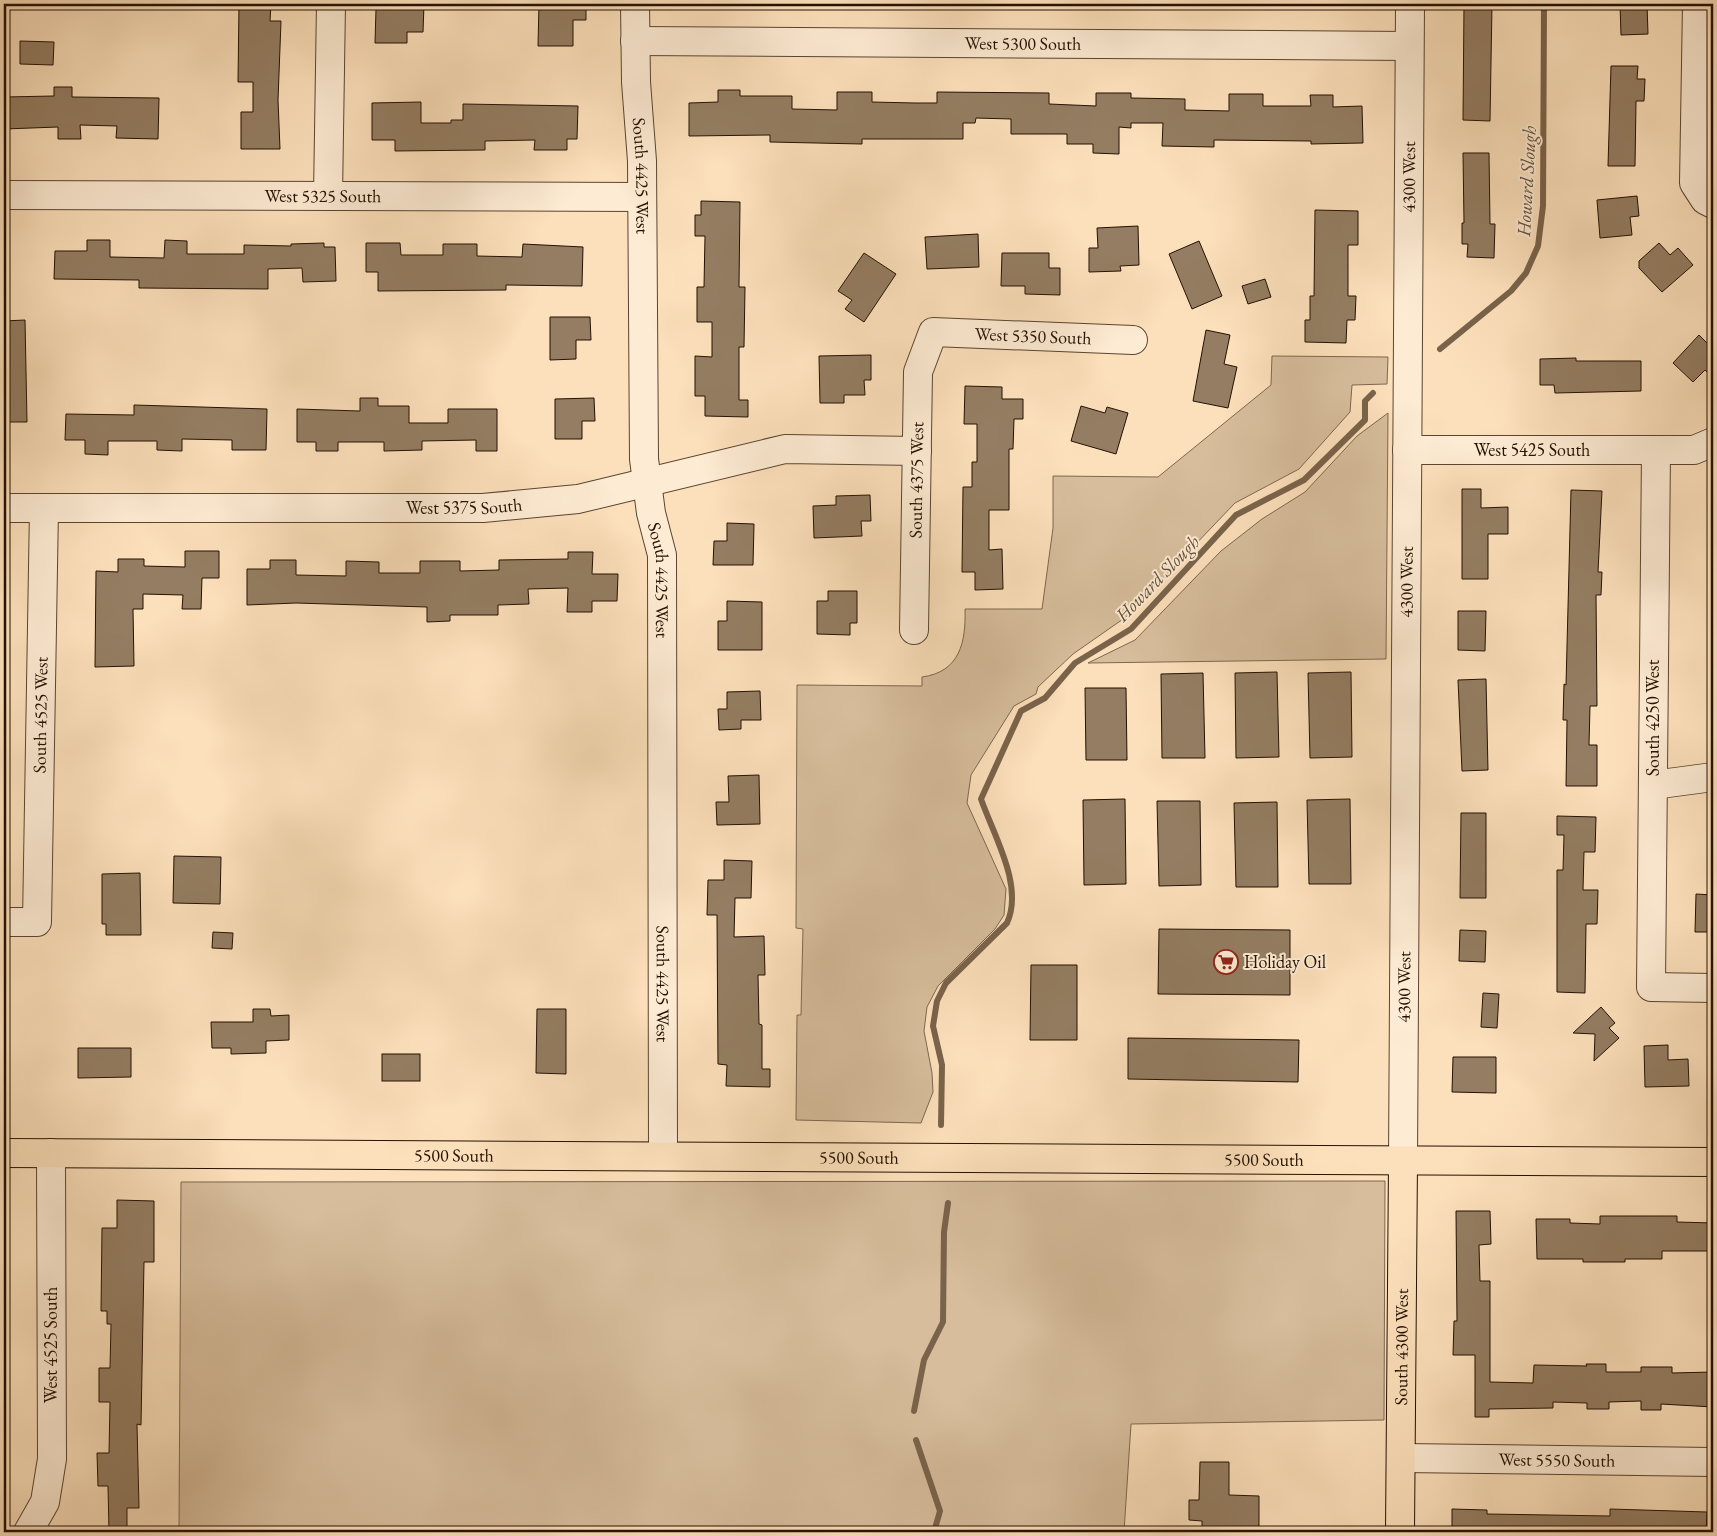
<svg xmlns="http://www.w3.org/2000/svg" width="1717" height="1536" font-family="'EB Garamond',serif">
<style>
.green{fill:#d7bd9c;stroke:#7e674f}
.lines{fill:none;stroke-linecap:round;stroke-linejoin:round}
.stream{stroke:#7a634b;stroke-width:6}
.building{fill:#947d62;stroke:#241102}
.minor-casing{stroke:#5a4530;stroke-width:30}
.major-casing{stroke:#241102;stroke-width:30}
.minor{stroke:#fdebd3;stroke-width:28}
.major{stroke:#fce0bb;stroke-width:28}
.labels{text-anchor:middle;stroke-width:4;stroke-linejoin:round;paint-order:stroke}
.street-label{font-size:18px;fill:#241102;stroke:#fdebd3}
.poi-label{font-size:18px;fill:#241102;stroke:#fdebd3;text-anchor:start}
.water-label{font-size:19px;font-style:italic;fill:#644f39;stroke:#fdebd3}
</style>
<rect width="100%" height="100%" fill="#fce0bb"/>
<filter id="stains"><feTurbulence type="fractalNoise" baseFrequency=".004" numOctaves="4"/><feColorMatrix values="0 0 0 0 .2 0 0 0 0 .09 0 0 0 0 .02 0 0 0 .5 -.17"/></filter>
<radialGradient id="worn" r=".72"><stop offset=".6" stop-color="#630" stop-opacity="0"/><stop offset="1" stop-color="#630" stop-opacity=".3"/></radialGradient>
<g class="green">
<path d="M1272,356L1388,357L1387,384L1352,385L1350,412L1299,469L1235,503L1126,617L1073,654L1038,687L1036,694L1014,706L971,775L967,803L1006,889L1004,915L995,929L938,986L927,1007L924,1031L932,1073L933,1092L921,1123L796,1120L797,1015H801L803,929L796,928L797,685L922,686V677C960,672 966,642 965,609H1042L1053,528V476L1158,477L1271,385Z"/>
<polygon points="1388,413 1386,659 1088,663 1135,640 1221,551 1262,519 1305,492 1357,436"/>
<polygon points="1385,1181 1384,1420 1131,1424 1124,1532 179,1532 181,1182"/>
</g>
<g class="lines">
<g class="stream">
<polyline points="1440,349 1511,291 1526,273 1538,246 1543,206 1544,4"/>
<path d="M941,1125L942,1065L933,1026L937,1001L946,983L1007,923C1024,886 994,836 981,799L1021,711L1045,698L1075,663L1131,629L1236,515L1304,480L1365,420V401L1373,393"/>
<polyline points="914,1411 924,1360 943,1322 944,1232 948,1203"/>
<polyline points="916,1440 940,1511 934,1532"/>
</g>
</g>
<g class="building">
<polygon points="239,4 271,4 270,21 281,21 278,100 280,149 241,149 241,112 253,112 253,82 238,82"/>
<polygon points="387,4 424,4 423,32 407,32 407,43 375,43 376,9 387,9"/>
<polygon points="539,4 586,4 586,20 573,20 573,46 538,46"/>
<polygon points="1464,4 1492,4 1490,121 1463,120"/>
<polygon points="1620,4 1647,4 1648,34 1621,35"/>
<polygon points="20,41 54,42 53,65 20,64"/>
<polygon points="1611,66 1638,66 1637,79 1645,79 1644,101 1636,101 1635,166 1608,166"/>
<polygon points="54,87 72,87 72,97 159,98 158,139 116,138 117,126 80,125 81,139 58,139 58,127 4,129 4,97 54,96"/>
<polygon points="718,90 740,90 740,96 792,96 792,109 837,110 837,92 872,92 872,102 915,103 937,103 937,92 1049,93 1049,104 1096,106 1096,93 1131,93 1131,98 1185,99 1185,110 1229,111 1229,94 1263,94 1263,106 1311,106 1310,95 1333,95 1333,107 1362,106 1363,143 1311,144 1311,141 1214,140 1214,147 1162,146 1163,123 1131,123 1131,128 1119,127 1119,154 1093,153 1093,144 1067,144 1067,134 1011,134 1011,119 976,118 975,123 963,123 963,139 862,139 862,144 770,142 770,135 689,136 689,103 718,102"/>
<polygon points="421,102 421,123 451,123 451,120 463,120 463,104 578,106 577,139 567,139 567,150 534,150 535,140 485,141 485,150 395,151 395,140 372,140 372,103"/>
<polygon points="1463,153 1489,153 1490,224 1495,224 1494,258 1467,257 1468,244 1462,244 1462,223 1464,223"/>
<polygon points="1637,196 1639,216 1630,217 1632,235 1600,238 1597,200"/>
<polygon points="701,201 740,202 739,287 745,287 744,347 739,347 739,400 748,400 748,417 705,416 705,396 695,396 695,356 712,357 712,322 697,322 697,287 704,287 705,236 695,236 695,215 701,215"/>
<polygon points="1315,210 1358,211 1358,245 1348,245 1348,296 1356,296 1355,320 1347,320 1346,343 1305,342 1305,320 1310,320 1310,296 1314,296"/>
<polygon points="1138,226 1139,265 1120,266 1121,271 1089,272 1089,248 1098,248 1097,228"/>
<polygon points="978,234 979,267 927,269 925,237"/>
<polygon points="87,240 110,240 110,257 164,258 165,240 187,241 187,254 244,254 244,245 291,246 291,244 324,243 324,247 335,247 336,281 303,282 302,268 268,269 268,289 139,288 139,280 54,279 55,251 87,251"/>
<polygon points="1199,241 1222,296 1192,309 1169,254"/>
<polygon points="366,243 400,243 401,255 443,255 443,244 477,244 477,256 522,257 523,244 583,247 582,286 506,285 506,290 378,291 378,272 366,272"/>
<polygon points="1659,243 1670,255 1678,248 1693,265 1662,292 1639,268 1639,261"/>
<polygon points="864,253 896,274 864,322 845,309 852,300 838,291"/>
<polygon points="1002,253 1049,253 1049,268 1060,268 1060,295 1025,294 1025,286 1001,286"/>
<polygon points="1265,279 1271,297 1248,304 1242,286"/>
<polygon points="550,317 590,317 591,340 576,340 576,359 550,360"/>
<polygon points="25,320 27,422 4,422 4,321"/>
<polygon points="1206,330 1230,335 1224,364 1237,367 1228,408 1193,401"/>
<polygon points="1699,335 1713,349 1713,378 1705,370 1693,382 1673,363"/>
<polygon points="871,355 871,380 864,380 865,395 844,395 844,403 820,403 819,356"/>
<polygon points="1576,358 1576,361 1641,361 1641,391 1555,393 1554,385 1540,385 1540,359"/>
<polygon points="965,386 1002,387 1002,399 1023,399 1023,419 1014,419 1013,449 1009,449 1009,510 989,510 989,550 1002,549 1003,589 975,590 975,572 962,572 963,487 972,487 972,462 977,462 977,424 964,424"/>
<polygon points="360,398 378,398 378,406 409,406 409,423 448,423 448,409 497,409 497,451 476,451 476,440 422,441 422,450 384,451 384,442 338,442 338,451 316,451 316,442 297,442 297,409 360,411"/>
<polygon points="594,398 595,421 582,421 582,439 555,439 555,399"/>
<polygon points="134,405 267,409 266,450 232,450 232,440 182,439 182,451 157,450 157,441 108,441 108,455 85,454 85,440 65,440 66,414 134,415"/>
<polygon points="1081,406 1105,413 1107,407 1128,413 1116,454 1071,441"/>
<polygon points="1462,489 1481,489 1481,508 1508,507 1508,534 1488,534 1488,579 1462,579"/>
<polygon points="1571,490 1602,491 1598,572 1602,572 1601,595 1596,595 1597,706 1590,706 1589,745 1597,745 1597,786 1566,786 1567,720 1563,720 1564,684 1566,685"/>
<polygon points="870,495 871,521 861,521 862,536 814,538 813,506 836,505 836,496"/>
<polygon points="727,523 754,524 753,565 713,565 714,541 727,541"/>
<polygon points="185,551 219,551 219,578 202,578 201,609 182,609 183,595 143,594 143,609 133,609 134,666 95,667 96,571 118,572 118,559 144,559 144,566 185,567"/>
<polygon points="568,552 593,552 592,574 618,574 617,601 592,601 592,612 567,612 568,588 528,589 529,604 498,605 498,615 450,615 450,621 427,622 427,607 296,603 247,605 247,569 270,569 270,560 296,560 296,575 346,576 346,561 379,562 379,573 420,573 420,561 460,561 460,571 499,570 499,560 568,559"/>
<polygon points="828,591 857,591 857,623 850,623 850,635 817,634 817,601 828,601"/>
<polygon points="727,601 762,602 762,650 718,650 718,621 727,621"/>
<polygon points="1458,611 1486,611 1485,651 1458,650"/>
<polygon points="1277,672 1279,757 1236,758 1235,673"/>
<polygon points="1351,672 1352,757 1310,758 1308,673"/>
<polygon points="1203,673 1205,758 1162,758 1161,674"/>
<polygon points="1486,679 1488,770 1462,771 1458,680"/>
<polygon points="1085,688 1126,688 1127,760 1086,760"/>
<polygon points="760,691 761,720 741,720 741,729 719,730 718,709 727,709 727,692"/>
<polygon points="759,775 760,824 717,825 716,802 729,802 728,776"/>
<polygon points="1125,799 1126,884 1084,885 1083,800"/>
<polygon points="1350,799 1351,884 1309,884 1307,800"/>
<polygon points="1157,801 1200,801 1201,885 1159,886"/>
<polygon points="1277,802 1278,887 1236,887 1234,803"/>
<polygon points="1461,813 1486,813 1486,898 1460,898"/>
<polygon points="1557,816 1596,817 1595,852 1584,852 1583,890 1598,890 1597,924 1586,924 1585,993 1557,992 1557,870 1563,870 1564,835 1557,835"/>
<polygon points="174,856 221,857 220,904 173,903"/>
<polygon points="724,860 752,861 751,898 735,898 734,937 764,936 765,975 758,975 759,1024 762,1025 762,1069 770,1069 770,1087 726,1086 727,1065 718,1064 717,915 707,915 708,880 724,880"/>
<polygon points="140,873 141,935 106,935 106,924 102,924 102,874"/>
<polygon points="1696,894 1713,895 1713,932 1695,932"/>
<polygon points="1159,929 1290,930 1290,995 1158,994"/>
<polygon points="1460,930 1486,931 1485,962 1459,961"/>
<polygon points="213,932 233,933 232,949 212,948"/>
<polygon points="1031,965 1077,965 1077,1040 1030,1040"/>
<polygon points="1483,993 1499,994 1497,1028 1481,1027"/>
<polygon points="1601,1007 1615,1023 1609,1028 1619,1038 1594,1061 1595,1034 1573,1033"/>
<polygon points="253,1009 270,1009 271,1016 289,1015 289,1040 266,1041 266,1053 231,1054 231,1048 212,1048 211,1022 253,1022"/>
<polygon points="537,1009 566,1009 566,1074 536,1073"/>
<polygon points="1128,1038 1299,1040 1298,1082 1128,1079"/>
<polygon points="1668,1045 1668,1060 1688,1059 1689,1086 1645,1087 1644,1046"/>
<polygon points="78,1048 131,1048 131,1077 78,1078"/>
<rect x="382" y="1054" width="38" height="27"/>
<polygon points="1453,1057 1496,1057 1496,1093 1452,1092"/>
<polygon points="117,1200 154,1201 154,1262 144,1262 141,1425 137,1424 139,1508 127,1508 127,1532 109,1532 108,1486 98,1486 97,1453 109,1453 110,1402 99,1402 99,1368 110,1368 111,1324 107,1324 107,1311 101,1311 102,1228 117,1228"/>
<polygon points="1456,1211 1490,1211 1491,1244 1479,1245 1480,1281 1490,1281 1490,1382 1533,1383 1534,1365 1587,1366 1586,1364 1606,1364 1606,1372 1641,1372 1641,1367 1672,1367 1672,1373 1713,1372 1713,1407 1661,1404 1661,1410 1641,1410 1641,1401 1609,1402 1609,1409 1587,1409 1587,1403 1553,1402 1553,1408 1489,1409 1489,1417 1475,1417 1475,1355 1453,1355 1454,1321 1457,1321"/>
<polygon points="1600,1216 1677,1216 1677,1222 1713,1223 1713,1251 1662,1251 1662,1259 1625,1259 1625,1262 1583,1262 1583,1259 1537,1259 1536,1219 1570,1219 1570,1223 1600,1224"/>
<polygon points="1200,1462 1229,1462 1229,1495 1259,1496 1259,1532 1202,1532 1202,1521 1189,1520 1189,1500 1199,1500"/>
<polygon points="1452,1509 1487,1510 1487,1514 1610,1516 1610,1509 1707,1512 1706,1532 1452,1532"/>
</g>
<g class="lines">
<defs>
<g id="minor">
<path id="s1" d="M635,4L636,82L642,161L644,459L651,513L662,555L663,1156"/>
<polyline points="1697,4 1694,183 1705,200 1713,204"/>
<path id="s2" d="M635,41L1409,46"/>
<path id="s3" d="M4,195L642,197"/>
<polyline points="328,196 331,4"/>
<path id="s4" d="M1407,450H1694L1713,442"/>
<polyline points="1656,450 1651,987 1713,988"/>
<path id="s5" d="M4,508H483L578,499L785,449L917,451"/>
<path id="s6" d="M914,630L918,372L933,332L1133,340"/>
<polyline points="1653,785 1713,777"/>
<path id="s7" d="M4,922H37L44,508"/>
<path id="s8" d="M1403,1161L1410,4"/>
<path id="s9" d="M1402,1458L1713,1462"/>
<polyline points="28,1532 45,1502 52,1459 51,1153"/>
</g>
<g id="major">
<path id="s10" d="M4,1153L1713,1162"/>
<path id="s11" d="M1400,1532L1403,1161"/>
</g>
</defs>
<use href="#minor" class="minor-casing"/>
<use href="#major" class="major-casing"/>
<use href="#minor" class="minor"/>
<use href="#major" class="major"/>
</g>
<defs>
<symbol id="supermarket-ring" viewBox="-11 -11 22 22"><circle r="9.5" fill="#fdebd3" stroke="#8f2418" stroke-width="1.5"/><path d="M-6-5.5h2.5l.6 2H6L4.5 2H-2.5L-4.4-4H-6ZM-1.5 3.2a1.3 1.3 0 1 0 .1 0ZM3 3.2a1.3 1.3 0 1 0 .1 0Z" fill="#8f2418"/></symbol>
</defs>
<g fill-rule="evenodd">
<use href="#supermarket-ring" x="1212" y="948" width="28" height="28"/>
</g>
<g class="labels">
<g class="street-label">
<text dy="6" stroke="none"><textPath href="#s2" startOffset="388">West 5300 South</textPath></text>
<text dy="6" stroke="none"><textPath href="#s1" startOffset="172">South 4425 West</textPath></text>
<text dy="6" stroke="none"><textPath href="#s8" startOffset="984">4300 West</textPath></text>
<text dy="6" stroke="none"><textPath href="#s3" startOffset="319">West 5325 South</textPath></text>
<text dy="6" stroke="none"><textPath href="#s6" startOffset="401">West 5350 South</textPath></text>
<text dy="6" stroke="none"><textPath href="#s4" startOffset="125">West 5425 South</textPath></text>
<text dy="6" stroke="none"><textPath href="#s6" startOffset="150">South 4375 West</textPath></text>
<text dy="6" stroke="none"><textPath href="#s5" startOffset="460">West 5375 South</textPath></text>
<text dy="6" stroke="none"><textPath href="#s1" startOffset="578">South 4425 West</textPath></text>
<text dy="6" stroke="none"><textPath href="#s8" startOffset="579">4300 West</textPath></text>
<text dy="6" stroke="none"><textPath href="#s7" startOffset="240">South 4525 West</textPath></text>
<text transform="translate(1653 718) rotate(-90)" y="6">South 4250 West</text>
<text dy="6" stroke="none"><textPath href="#s1" startOffset="982">South 4425 West</textPath></text>
<text dy="6" stroke="none"><textPath href="#s8" startOffset="174">4300 West</textPath></text>
<text dy="6" stroke="none"><textPath href="#s10" startOffset="450">5500 South</textPath></text>
<text dy="6" stroke="none"><textPath href="#s10" startOffset="855">5500 South</textPath></text>
<text dy="6" stroke="none"><textPath href="#s10" startOffset="1260">5500 South</textPath></text>
<text transform="translate(51 1345) rotate(-90)" y="6">West 4525 South</text>
<text dy="6" stroke="none"><textPath href="#s11" startOffset="185">South 4300 West</textPath></text>
<text dy="6" stroke="none"><textPath href="#s9" startOffset="155">West 5550 South</textPath></text>
</g>
<g class="poi-label">
<text x="1244" y="968">Holiday Oil</text>
</g>
<g class="water-label">
<text transform="translate(1526 181) rotate(-87)" y="7">Howard Slough</text>
<text transform="translate(1157 578) rotate(-46)" y="7">Howard Slough</text>
</g>
</g>
<rect width="1717" height="1536" fill="none" stroke="#fce0bb" stroke-width="20"/>
<rect x="5" y="5" width="1707" height="1526" fill="none" stroke="#241102" stroke-width="2.5"/>
<rect x="10" y="10" width="1697" height="1516" fill="none" stroke="#241102"/>
<rect width="100%" height="100%" filter="url(#stains)"/>
<rect width="100%" height="100%" fill="url(#worn)"/>
</svg>
